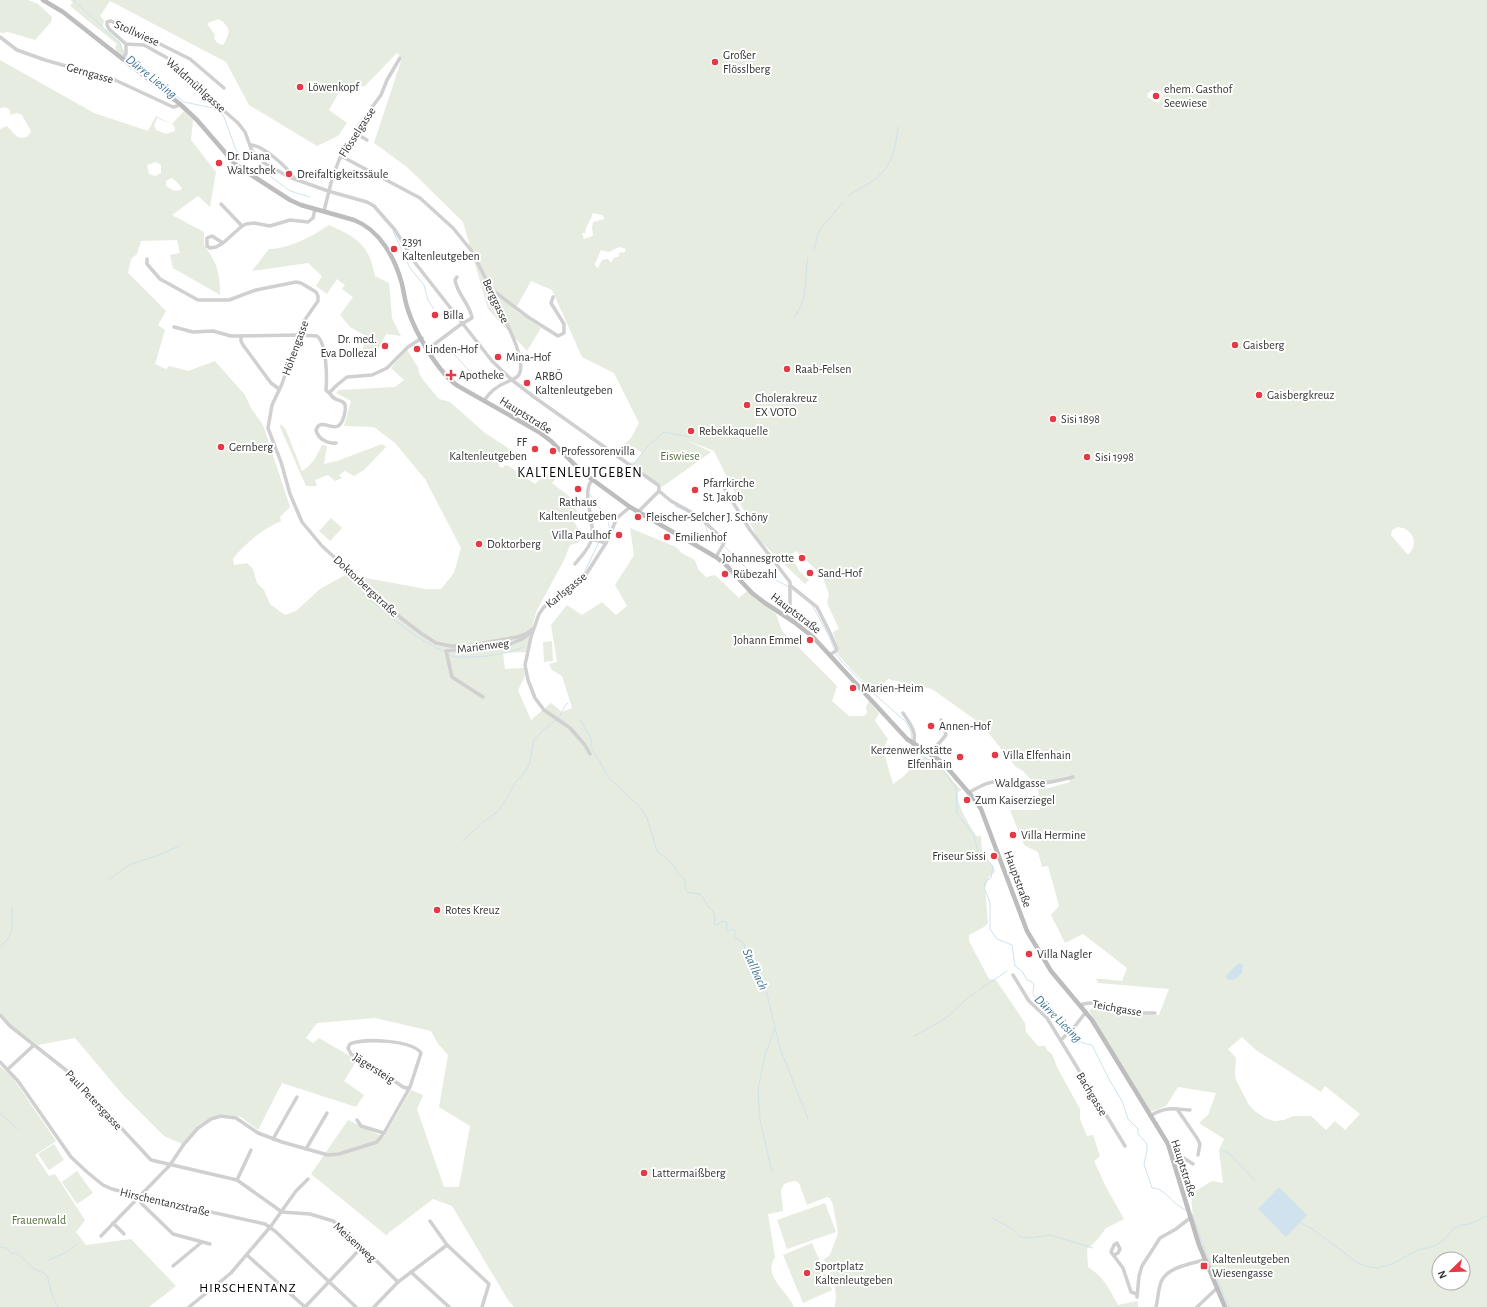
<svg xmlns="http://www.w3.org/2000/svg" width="1487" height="1307" font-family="'Alegreya Sans',sans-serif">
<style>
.green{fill:#e6ecdf;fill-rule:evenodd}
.water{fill:#cfe2ee}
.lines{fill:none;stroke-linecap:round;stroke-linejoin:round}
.stream{stroke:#cfe2ee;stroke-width:1}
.street{stroke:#d0d0d0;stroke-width:3.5}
.secondary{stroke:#bdbdbd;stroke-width:4.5}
.poi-dot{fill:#e63946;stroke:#fff;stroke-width:1.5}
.labels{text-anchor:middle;stroke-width:4;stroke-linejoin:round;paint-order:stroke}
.street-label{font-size:12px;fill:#333;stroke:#fff}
.poi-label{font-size:12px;fill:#333;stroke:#fff;text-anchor:start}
.park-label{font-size:12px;fill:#56703f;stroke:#fff}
.water-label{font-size:13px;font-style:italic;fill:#3f7597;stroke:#fff}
.neighbourhood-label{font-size:13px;letter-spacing:1px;fill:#000;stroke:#fff}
.quarter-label{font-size:14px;letter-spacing:1px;fill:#000;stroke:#fff}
</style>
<rect width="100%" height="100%" fill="#fff"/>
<g class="green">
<polygon points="0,0 28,0 38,4 52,17 51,22 35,40 8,32 2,33 0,32"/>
<path d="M70,0H1487V1307H1227L1201,1245L1193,1218L1191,1194L1212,1181L1223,1183L1219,1150L1224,1139L1199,1123L1208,1115L1216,1093L1178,1087L1166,1106L1150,1112L1089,1011L1095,1005L1133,1015H1159L1169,989L1098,983L1096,979C1102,978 1114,981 1122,981L1127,968L1083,934L1065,943L1051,915L1059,906L1048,866L1042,867L1038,852L1024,845L1010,810H1040L1038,789L1049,788L1070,782L1068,776L1046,782H1033L1023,771L1016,767L986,730L974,719L932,689L888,679L875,692C861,680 848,667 837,653L839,650L833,632L839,629L827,603L829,594L822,575L796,551L792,554L791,556L800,572L809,580L805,584L758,539L714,451L686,440L711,452L662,487L629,463L635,462L642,453L634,447L624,445L631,438L639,423L614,373L582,357L552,290L531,281L515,310L541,328L527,351L488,309L463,222L407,167L374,143L402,58L397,53L365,86L341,89L329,110L347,123L338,136L317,146L249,105L226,62L110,1L100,16L104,20L103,27L120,42L125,54L123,57L115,51L116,49L115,47L117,44L70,6L73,2ZM219,19C232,28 230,33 223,45L219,44L214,39L215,35L207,24L210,22ZM1152,90L1156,93L1158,90L1164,95L1158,103L1147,97L1148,95L1147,94ZM593,213L602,215L605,219L593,222L592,228L593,236L584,239L582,233H585C586,225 591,220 593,213ZM619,247L626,249L624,253L621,252L618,254L620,256L613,258L612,262H610L608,259L602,260L598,268L595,266V264L601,250L609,252ZM1398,527C1414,529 1419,544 1408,555L1391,535L1392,530ZM1242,1037L1256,1050L1321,1092L1325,1086L1360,1114L1345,1130L1335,1121L1326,1130L1311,1116H1293L1284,1120L1274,1121L1265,1118L1256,1112L1249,1105L1236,1080L1235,1073L1236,1058L1228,1049ZM1439,1259H1463V1283H1439Z"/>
<path d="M0,60L94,113L148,131L156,116L172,124L184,111L193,120L191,140L216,172L210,207L198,196L172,215L204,232V245C217,263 220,272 220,295L173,268L170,255L180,253L177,240L141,241L137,254L131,259L128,273L166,311L158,325L165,330L155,364L166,369L169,366L188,371L215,361L245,395L251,408L263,425L290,507L280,517L281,521C264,528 244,544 233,559L234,565L247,563L253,569L257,583L264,590L270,604L285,615L296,611L320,589L347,574L358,582L366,578L426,589H441L454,573L461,548L425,479L395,443L374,427L344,426L351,401L336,393L339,390L395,387L404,380L391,368L407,350L419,369L418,371L423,380L439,399L450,402L485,433L511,450V452L504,459L499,462V466L502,468L505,465L509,466L535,484L545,474L552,475L556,478L552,483L570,497L578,514L572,518L582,536L578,543L570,545L564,560L536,612L526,652L503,653L505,669L524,668L525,676L518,690L531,720L551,703L562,712L572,708L562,676L552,670L549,664L557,662L551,625L567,605L582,615L602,602L616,615L627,606L615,585L634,555L630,528L676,547L683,554L695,560L698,569L706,577L715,575L739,598L747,591L776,614L782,631L837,686L832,701L849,716H864L867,713L866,707L869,701L879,713L875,721L888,739L883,749L893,784L903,777L920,758C941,757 948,779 962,790L958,792C957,808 969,823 976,836H981L982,852L994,868L995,872L989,877L985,888L988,923L984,927L969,935V941L989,979L996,980L1025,1023L1026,1032L1038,1046H1045L1048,1051L1052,1054L1058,1069L1080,1109V1119L1087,1136L1093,1135L1100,1156L1094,1161L1106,1187L1124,1219L1106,1228L1098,1239L1087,1249L1088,1267C1104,1277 1110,1290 1118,1305L1138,1301V1307H835C838,1286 832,1278 824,1259L830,1255L838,1233L833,1205L830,1198L827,1197L807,1205L799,1183L796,1181C774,1182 783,1197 783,1211L768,1214L775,1257C762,1277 788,1291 794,1307H514L508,1300L452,1206L433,1199L386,1235L311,1174L348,1120L384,1137L411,1090L423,1095L417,1109L444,1187H459L470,1126L439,1107L448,1055L438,1044L431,1031L375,1018L317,1023L306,1038L313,1043L319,1038L357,1060L344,1081L364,1095L356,1107L282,1083L258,1130L241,1117L221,1114L212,1117L198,1125L182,1144L164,1136L123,1095L75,1038L38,1045L11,1025L0,1013V129L7,126C14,133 16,140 27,137L31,132C29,125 25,122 22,115L17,113L10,115V110L5,107L0,108ZM157,118L174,125L175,131L166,134L156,130L154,125ZM156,162L161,165V173L155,176L149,174L147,165ZM171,178L176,181L182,188L181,190L174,191L166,186V181Z"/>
<path d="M329,225C357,238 369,244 375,276L389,283L392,318L401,336L386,334L377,352L363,349L366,336L350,327L340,315L353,297L342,289L345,285L337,279L327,294L316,286L322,276L308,263L252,271L269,249C288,249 313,236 329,225Z"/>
<path d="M281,424L286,430L302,471C312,465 317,456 322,445L327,446L324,464L337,461L382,444L386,447L364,470L354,476L345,471L339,475L342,478L335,481L328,475L315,480L317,486H306L280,427Z"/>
<polygon points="331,518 342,528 330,541 319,531"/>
<polygon points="552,641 553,661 544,662 543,642"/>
<polygon points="0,1066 13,1078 56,1141 35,1155 49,1176 55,1174 85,1220 76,1232 86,1245 131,1239 176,1286 149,1307 0,1307"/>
<polygon points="54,1144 64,1160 49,1170 38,1154"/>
<polygon points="77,1171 93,1193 77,1204 62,1182"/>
<polygon points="825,1203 836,1232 787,1249 777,1220"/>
<polygon points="812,1243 832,1290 803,1303 783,1255"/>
</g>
<g class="water">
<path d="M1239,963L1243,964L1242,973C1238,977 1233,982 1227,979L1226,976Z"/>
<polygon points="1279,1187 1307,1215 1286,1237 1258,1209"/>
</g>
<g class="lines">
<g class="stream">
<polyline points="73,0 120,43 123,54 127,58 184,102 218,109 224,117 236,150 247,160"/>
<polyline points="270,176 290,191 310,197"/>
<path d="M849,195C856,190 864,187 871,182C892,168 895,151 898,127"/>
<polyline points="393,231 410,268 424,285 428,300 434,309"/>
<polyline points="814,250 818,234 824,224 843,203"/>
<path d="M794,318C809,296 804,282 808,257"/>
<polyline points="452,352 475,377"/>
<polyline points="633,465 647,447 664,432 690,437 691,432"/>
<path d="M590,494C594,503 612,520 609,530C607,533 603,536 601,539"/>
<polyline points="675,506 688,512"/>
<polyline points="705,524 708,534 721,544"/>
<polyline points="724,546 743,565 750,570 772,578 789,587"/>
<polyline points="583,575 599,542"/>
<polyline points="792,589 812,605 829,636 835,651"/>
<path d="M362,593C388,614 413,638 443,651"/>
<polyline points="836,654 843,663 872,692 906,722 911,731 912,739"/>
<path d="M449,655C455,658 461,657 467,657C488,657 505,654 524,647"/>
<path d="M558,718C563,714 562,707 568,703"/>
<polyline points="580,720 591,738 591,747"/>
<polyline points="912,747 913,749 920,755 939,765 948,777 956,788 957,813 974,836 978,851 993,866 991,878 986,881 984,887 990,903 990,929 997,939 1012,945 1015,966 1022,971 1027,980 1032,982 1034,984 1033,993 1034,996 1048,1007 1055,1017 1071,1027"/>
<path d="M592,749L600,762L608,777L640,807L647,818L657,851C661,856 666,857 670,861C676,868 677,875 685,879V887L687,892L699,894L703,897L708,907L713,911L715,917L714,924L717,925L722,921L727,922L726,930L728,931L732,929L736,931L734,937L744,943L745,951L751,958L767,994L780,1048L808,1119"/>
<polyline points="463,841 482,823 497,812 504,803 515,783 524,773 529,765 534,740 543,730 556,720"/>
<polyline points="109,879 131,864 156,856 179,846"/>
<path d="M0,947C15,934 12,926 12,908"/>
<polyline points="979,990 1007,971"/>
<path d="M1073,1029L1082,1043L1092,1045L1110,1081L1122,1101L1128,1119L1138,1129V1134L1147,1144V1150L1144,1164L1152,1188C1162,1188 1167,1196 1174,1202C1177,1205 1181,1207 1185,1210"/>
<path d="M914,1036C925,1030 937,1024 947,1017C957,1009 965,999 976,992"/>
<polyline points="0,1113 18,1129"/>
<polyline points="1222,1150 1230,1154 1255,1181"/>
<polyline points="772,1172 760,1120 758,1089 765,1055 775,1029"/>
<polyline points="1192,1214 1205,1251 1229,1307"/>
<polyline points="992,1218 1011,1228 1020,1237 1031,1238 1050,1235 1093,1248"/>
<polyline points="1299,1222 1311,1228 1358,1263 1369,1267 1377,1268 1392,1264 1418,1250 1435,1246 1445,1239 1453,1229 1461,1225 1470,1224 1487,1216"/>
<polyline points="0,1247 7,1248 11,1253 18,1254 34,1269 44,1273 48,1278 52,1295 58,1307"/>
<polyline points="48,1260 65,1253 77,1244"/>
</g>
<g class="street">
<polyline points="0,37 17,50 45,60 115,80 173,107 177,106 180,104"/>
<polyline points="122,59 126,54 126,44"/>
<polyline points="224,88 190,59 152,40 130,31 111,21 107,22 107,25 109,29 126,44 144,45 171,60 209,100 222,109 238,123 245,132 252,151 264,163 289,177 328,191 367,202 374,206 395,230 416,264 492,361 512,380 534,397 658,485 659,487 659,491 671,501 698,516 724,540 724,543 716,557"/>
<polyline points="355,133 367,140"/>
<path d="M251,145C264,146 287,167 294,178"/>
<path d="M341,156L420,198L453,228L471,250L491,289L490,294C499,308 530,361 518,376C515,379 511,380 507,382C497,386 490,391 484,401"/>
<polyline points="221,204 242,226"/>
<polyline points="324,211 332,179 339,160 361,122 381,95 387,80 400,58"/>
<polyline points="223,243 216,247 210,248 207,246 207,238 212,236 223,243 242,226 246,224 254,223 270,226 290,220 308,222 313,218 315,209"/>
<polyline points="147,259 147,264 160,279 198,300 229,300 256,290 296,282 301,283 316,292 318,296 318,301 302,324 282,384 272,405 268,428 281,462 290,494 302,522 322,546 401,618 422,634 436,643 451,646 467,646 517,637 526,634 533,629"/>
<polyline points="491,289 528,317 558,336 564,333 564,324 551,303 553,297"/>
<path d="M174,327L193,332L213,331L231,336L299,335L317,336C327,344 327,378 326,390L329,393L337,385L347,377L372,375L387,368L408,347L422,338"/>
<polyline points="241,336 241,341 243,345 271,383 279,389"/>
<path d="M428,349L460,325L472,318C470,304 457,294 455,280L457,277"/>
<path d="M330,393C335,406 350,394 344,416C338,440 322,414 316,430C318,439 328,444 336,443"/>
<polyline points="721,483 750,530 790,582 790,609 785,616"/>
<polyline points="638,512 659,491"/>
<polyline points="592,539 606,543"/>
<path d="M575,564C581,556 590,548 592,538C595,520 581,493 592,480"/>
<polyline points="791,586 817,607 831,635 837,649 836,651 829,655"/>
<polyline points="483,697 452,677 446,651 510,644 522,639 530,633"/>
<path d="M903,713C909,722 918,733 913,744"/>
<polyline points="590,754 585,745 570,728 544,710 535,698 528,680 525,665 531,637 539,614 544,607 585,576 606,543 617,518 630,507"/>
<polyline points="931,755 934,749 946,735 941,720"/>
<path d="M968,793C979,787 990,780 1003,781C1013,781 1023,784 1033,784C1047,784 1060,780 1073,777"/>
<polyline points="1013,975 1029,1001 1047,1018 1125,1146"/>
<path d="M1080,1005C1096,999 1111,1008 1126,1011C1135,1014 1145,1013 1155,1013"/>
<polyline points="0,1015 10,1026 71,1074 151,1160 237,1180 282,1212 310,1214 333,1221 344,1229 398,1282"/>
<polyline points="1061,1040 1075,1026 1086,1012"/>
<polyline points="0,1062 18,1081 71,1157 87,1172 103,1185 112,1189 139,1196 265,1224 275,1231 356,1307"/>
<polyline points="8,1069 34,1045"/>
<polyline points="1177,1109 1197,1138 1200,1144 1198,1155"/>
<path d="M1150,1116C1166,1106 1173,1109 1190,1110"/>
<polyline points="357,1120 361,1126 384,1133"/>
<polyline points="273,1139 297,1097"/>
<polyline points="306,1149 327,1113"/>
<polyline points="1171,1154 1179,1155 1193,1164"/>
<polyline points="237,1180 251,1150"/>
<polyline points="139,1196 141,1203 173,1234 210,1244"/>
<polyline points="430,1221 447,1245 489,1284 482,1307"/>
<polyline points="113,1223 124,1234"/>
<path d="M101,1236L170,1165L184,1144L198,1128L211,1119L221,1116L236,1118L258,1133L282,1142L328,1155L339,1154L377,1142L384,1133L410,1087L421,1053C412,1040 364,1038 350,1044L348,1048L351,1054L377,1069L403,1087L406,1088L410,1087"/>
<polyline points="247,1255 305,1307"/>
<polyline points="1114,1255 1118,1253 1120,1249 1117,1243 1114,1245 1111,1252 1123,1268 1131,1292 1137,1294"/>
<polyline points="173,1266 202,1242"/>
<polyline points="411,1272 449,1307"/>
<polyline points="1137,1297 1139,1276 1142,1266 1160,1238 1176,1229 1190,1218"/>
<polyline points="189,1307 231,1273 271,1226 296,1191 308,1179"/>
<polyline points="305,1307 362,1247"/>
<polyline points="374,1307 398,1282 447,1245"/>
<path d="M1156,1307C1158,1299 1158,1290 1161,1282C1167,1267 1190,1264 1204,1260"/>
<polyline points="1197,1307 1216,1289"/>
</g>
<path class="secondary" d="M43,0L63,12L180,104L197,120L236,165L256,178L290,200L301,205L354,220C380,230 395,258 402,284C404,293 405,302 408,310C415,332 439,374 458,386L539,432L551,441L582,472L630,507L716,557L726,565L752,593L765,603L794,622L813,637L907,739L939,760L944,764L975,800L981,809L1027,931L1051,971L1092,1020L1168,1144L1199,1245L1225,1307"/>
</g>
<g class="poi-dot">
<circle cx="715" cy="62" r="4"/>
<circle cx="300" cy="87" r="4"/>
<circle cx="1156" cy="96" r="4"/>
<circle cx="219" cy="163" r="4"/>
<circle cx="289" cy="174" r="4"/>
<circle cx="394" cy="249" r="4"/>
<circle cx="435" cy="315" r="4"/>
<circle cx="1235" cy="345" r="4"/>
<circle cx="385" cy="346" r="4"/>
<circle cx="417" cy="349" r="4"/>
<circle cx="498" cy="357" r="4"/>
<circle cx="787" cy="369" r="4"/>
<path d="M449 369h4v4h4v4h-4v4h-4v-4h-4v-4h4z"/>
<circle cx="527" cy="383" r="4"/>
<circle cx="1259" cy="395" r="4"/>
<circle cx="747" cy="405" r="4"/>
<circle cx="1053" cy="419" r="4"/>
<circle cx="691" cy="431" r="4"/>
<circle cx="221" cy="447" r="4"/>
<circle cx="535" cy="449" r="4"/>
<circle cx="553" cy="451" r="4"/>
<circle cx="1087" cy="457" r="4"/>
<circle cx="578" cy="489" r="4"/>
<circle cx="695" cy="490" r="4"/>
<circle cx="638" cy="517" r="4"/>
<circle cx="619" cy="535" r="4"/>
<circle cx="667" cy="537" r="4"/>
<circle cx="479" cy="544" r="4"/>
<circle cx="802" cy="558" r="4"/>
<circle cx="810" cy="573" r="4"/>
<circle cx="725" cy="574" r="4"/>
<circle cx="810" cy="640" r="4"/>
<circle cx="853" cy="688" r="4"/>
<circle cx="931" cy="726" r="4"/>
<circle cx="995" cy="755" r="4"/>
<circle cx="960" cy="757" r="4"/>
<circle cx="967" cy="800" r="4"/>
<circle cx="1013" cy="835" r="4"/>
<circle cx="994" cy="856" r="4"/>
<circle cx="437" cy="910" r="4"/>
<circle cx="1029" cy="954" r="4"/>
<circle cx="644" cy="1173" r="4"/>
<rect x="1200" y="1262" width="8" height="8" rx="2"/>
<circle cx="807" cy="1273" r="4"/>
</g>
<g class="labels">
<g class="street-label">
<text transform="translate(137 33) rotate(24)" y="4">Stollwiese</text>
<text transform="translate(90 73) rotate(16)" y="4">Gerngasse</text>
<text transform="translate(196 85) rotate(42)" y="4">Waldmühlgasse</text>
<text transform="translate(357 132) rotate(-57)" y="4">Flösselgasse</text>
<text transform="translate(496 301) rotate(65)" y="4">Berggasse</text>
<text transform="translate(295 348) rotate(-70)" y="4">Höhengasse</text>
<text transform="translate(526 415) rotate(32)" y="4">Hauptstraße</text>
<text transform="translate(366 586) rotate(43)" y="4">Doktorbergstraße</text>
<text transform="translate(566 590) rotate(-39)" y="4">Karlsgasse</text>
<text transform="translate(796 613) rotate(37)" y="4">Hauptstraße</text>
<text transform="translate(483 646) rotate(-7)" y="4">Marienweg</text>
<text x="1020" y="787">Waldgasse</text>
<text transform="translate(1018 879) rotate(70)" y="4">Hauptstraße</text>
<text transform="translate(1117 1008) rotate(10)" y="4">Teichgasse</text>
<text transform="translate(374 1068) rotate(32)" y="4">Jägersteig</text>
<text transform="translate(1092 1094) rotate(59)" y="4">Bachgasse</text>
<text transform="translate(94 1100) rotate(47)" y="4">Paul Petersgasse</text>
<text transform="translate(1184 1168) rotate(72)" y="4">Hauptstraße</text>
<text transform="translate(165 1202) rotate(13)" y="4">Hirschentanzstraße</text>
<text transform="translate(355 1242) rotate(42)" y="4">Meisenweg</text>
</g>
<g class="poi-label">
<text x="723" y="59">Großer<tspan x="723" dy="14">Flösslberg</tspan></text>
<text x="308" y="91">Löwenkopf</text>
<text x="1164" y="93">ehem. Gasthof<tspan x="1164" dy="14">Seewiese</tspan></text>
<text x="227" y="160">Dr. Diana<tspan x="227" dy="14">Waltschek</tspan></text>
<text x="297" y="178">Dreifaltigkeitssäule</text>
<text x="402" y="246">2391<tspan x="402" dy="14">Kaltenleutgeben</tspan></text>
<text x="443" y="319">Billa</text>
<text x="377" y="343" text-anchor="end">Dr. med.<tspan x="377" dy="14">Eva Dollezal</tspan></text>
<text x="1243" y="349">Gaisberg</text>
<text x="425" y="353">Linden-Hof</text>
<text x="506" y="361">Mina-Hof</text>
<text x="795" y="373">Raab-Felsen</text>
<text x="459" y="379">Apotheke</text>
<text x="535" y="380">ARBÖ<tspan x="535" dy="14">Kaltenleutgeben</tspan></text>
<text x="1267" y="399">Gaisbergkreuz</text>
<text x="755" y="402">Cholerakreuz<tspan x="755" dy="14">EX VOTO</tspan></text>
<text x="1061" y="423">Sisi 1898</text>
<text x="699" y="435">Rebekkaquelle</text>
<text x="527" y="446" text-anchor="end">FF<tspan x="527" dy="14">Kaltenleutgeben</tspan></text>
<text x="229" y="451">Gernberg</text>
<text x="561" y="455">Professorenvilla</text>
<text x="1095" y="461">Sisi 1998</text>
<text x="703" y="487">Pfarrkirche<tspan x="703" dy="14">St. Jakob</tspan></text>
<text x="578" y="506" text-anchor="middle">Rathaus<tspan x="578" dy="14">Kaltenleutgeben</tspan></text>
<text x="646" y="521">Fleischer-Selcher J. Schöny</text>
<text x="611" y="539" text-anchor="end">Villa Paulhof</text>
<text x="675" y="541">Emilienhof</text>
<text x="487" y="548">Doktorberg</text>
<text x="794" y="562" text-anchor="end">Johannesgrotte</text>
<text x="818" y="577">Sand-Hof</text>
<text x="733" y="578">Rübezahl</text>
<text x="802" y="644" text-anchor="end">Johann Emmel</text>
<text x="861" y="692">Marien-Heim</text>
<text x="939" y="730">Annen-Hof</text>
<text x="952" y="754" text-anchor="end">Kerzenwerkstätte<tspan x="952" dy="14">Elfenhain</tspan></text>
<text x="1003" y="759">Villa Elfenhain</text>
<text x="975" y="804">Zum Kaiserziegel</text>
<text x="1021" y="839">Villa Hermine</text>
<text x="986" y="860" text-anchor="end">Friseur Sissi</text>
<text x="445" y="914">Rotes Kreuz</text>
<text x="1037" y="958">Villa Nagler</text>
<text x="652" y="1177">Lattermaißberg</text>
<text x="1212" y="1263">Kaltenleutgeben<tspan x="1212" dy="14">Wiesengasse</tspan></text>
<text x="815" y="1270">Sportplatz<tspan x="815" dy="14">Kaltenleutgeben</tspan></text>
</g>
<g class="park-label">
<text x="680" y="460">Eiswiese</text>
<text x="39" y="1224">Frauenwald</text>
</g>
<g class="water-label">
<text transform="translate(152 76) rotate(39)" y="5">Dürre Liesing</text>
<text transform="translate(756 969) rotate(66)" y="5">Stallbach</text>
<text transform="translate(1059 1018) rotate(45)" y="5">Dürre Liesing</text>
</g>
<g class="neighbourhood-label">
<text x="248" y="1292">HIRSCHENTANZ</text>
</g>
<g class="quarter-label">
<text x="580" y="477">KALTENLEUTGEBEN</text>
</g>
</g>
<g transform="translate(1451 1271) rotate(247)"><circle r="19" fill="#ffffff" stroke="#adadad"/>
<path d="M0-3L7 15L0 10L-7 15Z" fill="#e63946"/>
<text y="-6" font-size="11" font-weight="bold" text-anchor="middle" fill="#333333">N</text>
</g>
</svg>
